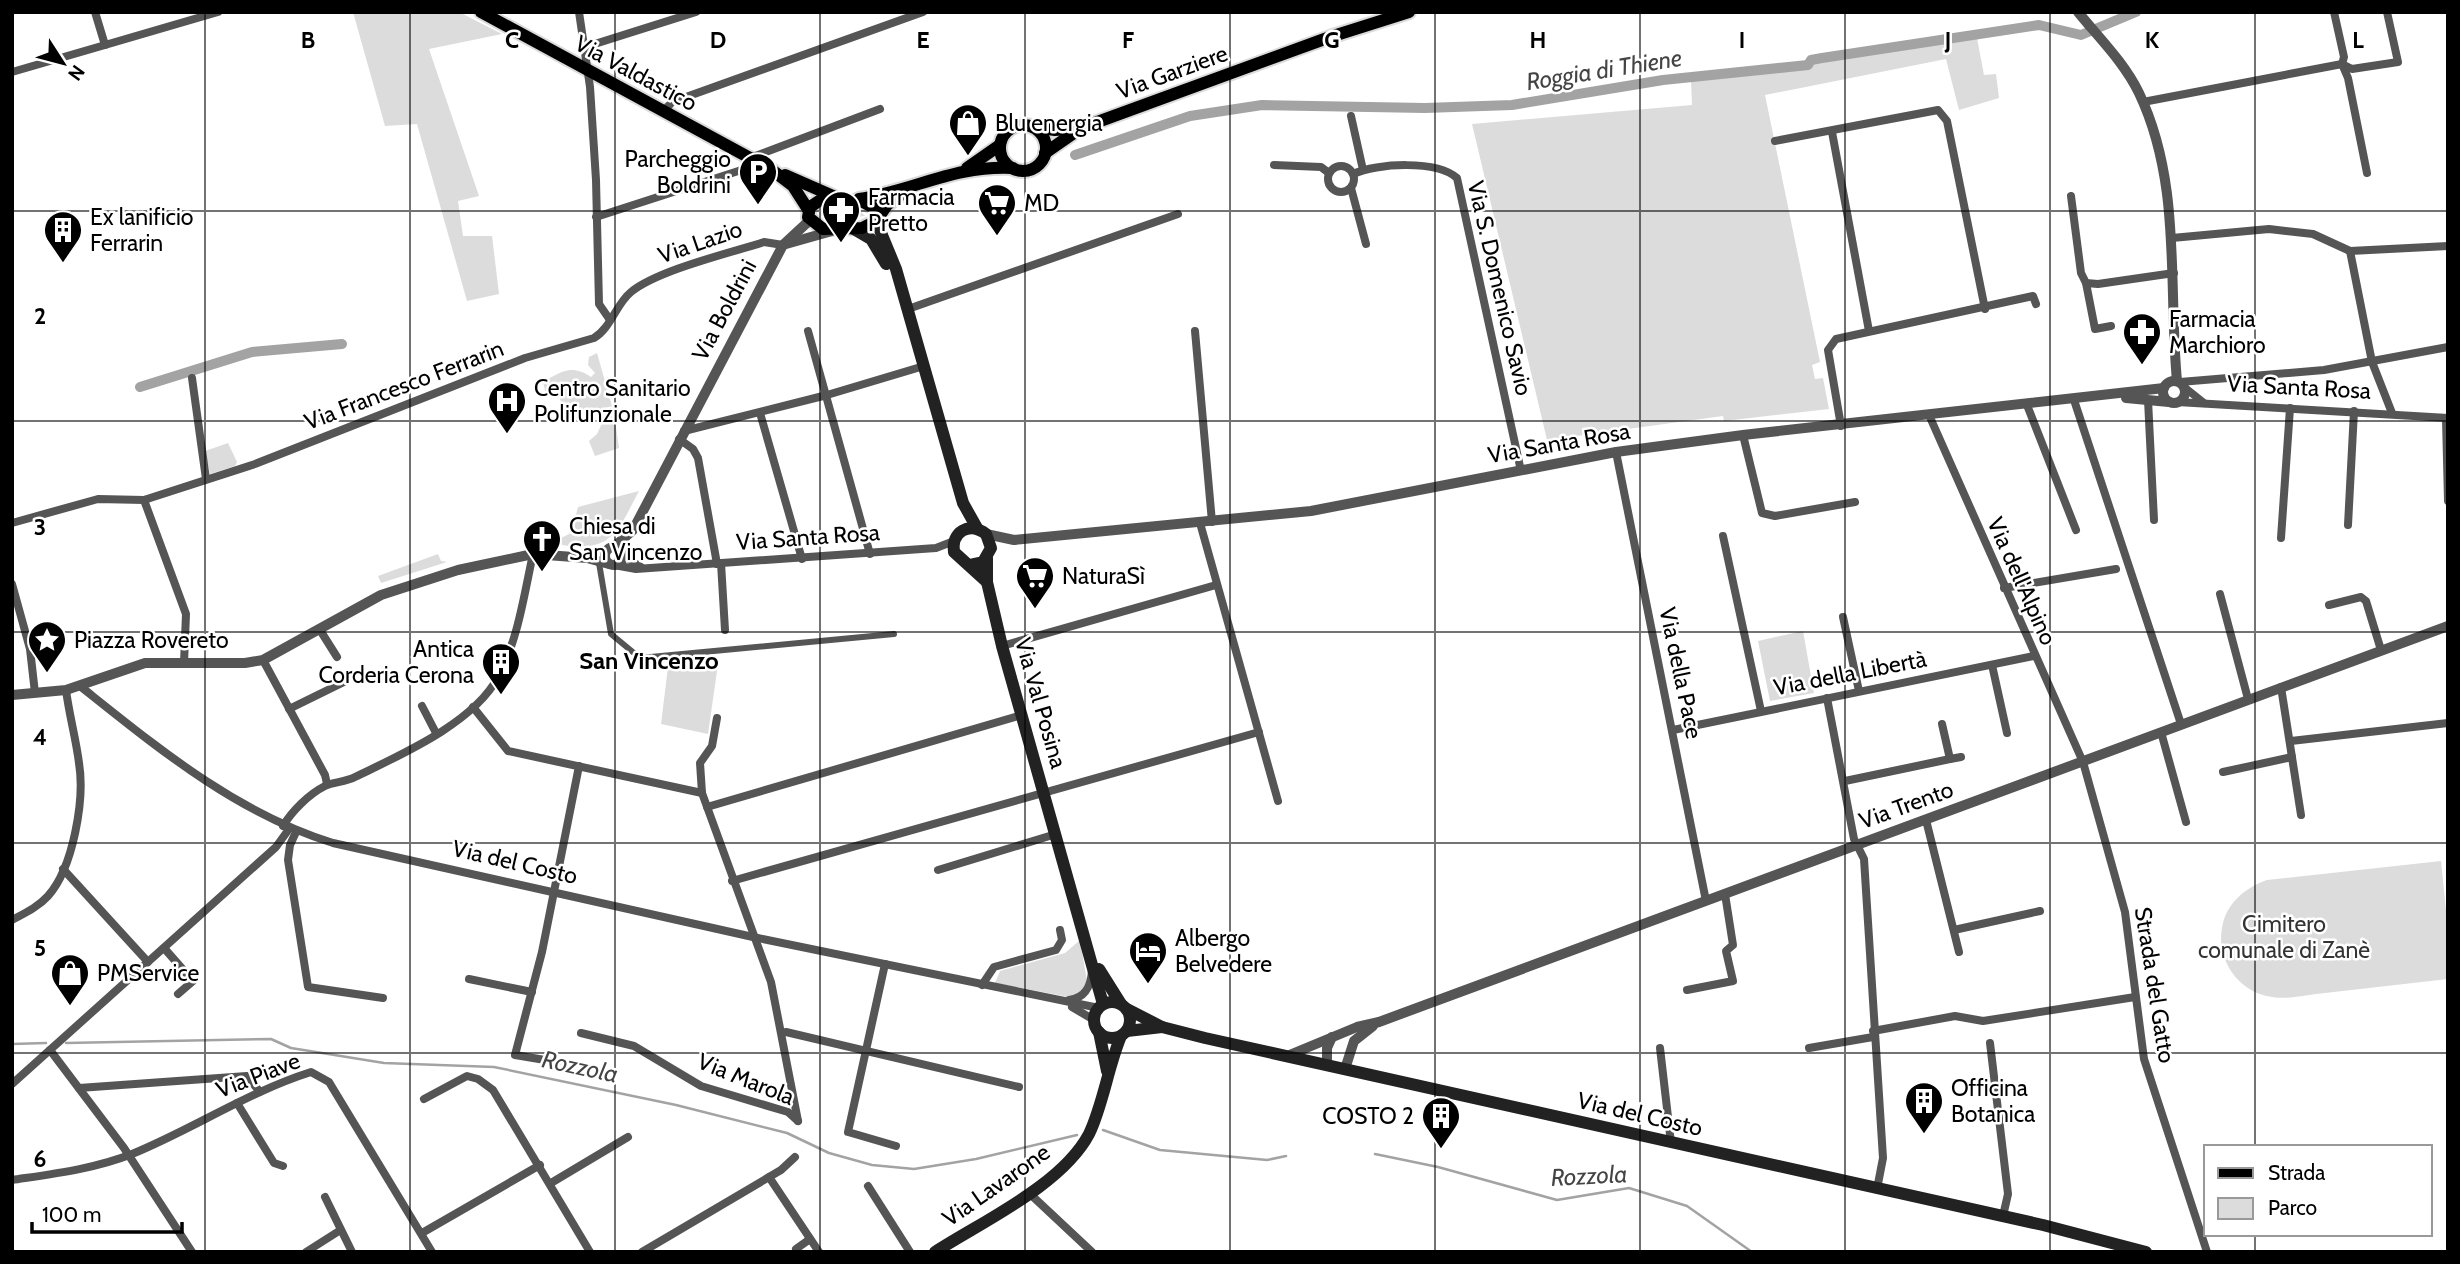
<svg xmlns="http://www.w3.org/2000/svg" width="2460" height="1264" font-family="Cabin,sans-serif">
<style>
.green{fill:#dcdcdc}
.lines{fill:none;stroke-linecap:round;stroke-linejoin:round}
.stream{stroke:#a3a3a3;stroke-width:2.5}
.canal{stroke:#a3a3a3;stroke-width:10}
.primary-casing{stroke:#dbdbdb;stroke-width:16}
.pedestrian{stroke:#555;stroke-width:6}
.minor{stroke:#555;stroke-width:8}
.tertiary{stroke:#555;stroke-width:10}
.secondary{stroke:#222;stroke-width:12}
.primary{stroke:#000;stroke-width:12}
.grid{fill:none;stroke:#000;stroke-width:2;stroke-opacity:0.55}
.labels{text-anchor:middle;stroke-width:5;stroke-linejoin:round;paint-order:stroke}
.street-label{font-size:23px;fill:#000;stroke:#fff}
.poi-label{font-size:23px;fill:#000;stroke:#fff;text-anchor:start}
.park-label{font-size:23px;fill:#333;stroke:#fff}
.water-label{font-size:24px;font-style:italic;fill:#444;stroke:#fff}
.neighbourhood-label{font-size:24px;font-weight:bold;fill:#000;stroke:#fff}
.grid-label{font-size:23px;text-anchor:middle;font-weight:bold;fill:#000;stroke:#fff;stroke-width:5;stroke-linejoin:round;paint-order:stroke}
</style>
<rect width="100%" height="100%" fill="#fff"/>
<g class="green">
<polygon points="353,12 459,12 502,34 429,49 479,196 458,201 463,236 492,236 499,294 467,301 417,124 385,126"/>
<polygon points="1977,38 1984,75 1996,74 1999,98 1959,110 1946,59 1765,95 1820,362 1812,365 1815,379 1823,378 1829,409 1724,421 1723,416 1547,440 1472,124 1692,105 1691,81"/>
<polygon points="825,206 858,209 865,216 827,220 819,214"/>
<path d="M597,353L612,406L593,412L579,408L567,419L559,396L546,394L543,382C562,371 572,364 591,377L595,373L588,365L589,357Z"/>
<polygon points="614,414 619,448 595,456 589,441 597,434 605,417"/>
<polygon points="228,443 237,462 235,466 210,474 205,451"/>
<path d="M639,491C618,530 613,553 562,545L561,538L571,533L578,507Z"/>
<polygon points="438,554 441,561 447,562 381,583 378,576"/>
<polygon points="1803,631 1814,693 1770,701 1758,641"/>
<polygon points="718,664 708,734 661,724 668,667"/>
<path d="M2441,861L2448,930V979C2407,984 2366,988 2325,993C2309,994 2289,1000 2272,997C2239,993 2216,960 2222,928C2226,903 2245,888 2267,880Z"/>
<polygon points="1080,940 1087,981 1080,995 1069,997 995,983 1000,971 1065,953"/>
</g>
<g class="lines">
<g class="stream">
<polyline points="66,1043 271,1039 291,1048 384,1063 494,1067 676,1105 787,1133 829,1153 872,1165 914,1169 976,1159 1077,1135"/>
<polyline points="12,1044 46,1043"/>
<polyline points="1103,1130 1160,1150 1267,1160 1286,1156"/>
<polyline points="1375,1154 1438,1167 1557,1200 1629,1188 1687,1206 1752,1252"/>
</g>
<g class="canal">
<polyline points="1075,155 1190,116 1262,105 1425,108 1512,105 1663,80 1808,65 1811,60 1822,58 2039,25 2081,35 2136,12"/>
<polyline points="140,387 252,352 342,344"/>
</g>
<defs>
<g id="primary">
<polyline points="481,12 772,170 793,186 809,211"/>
<circle cx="1023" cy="148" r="23"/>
<polyline points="1033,127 1055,130 1081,128"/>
<polyline points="1045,153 1081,128 1330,37 1409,12"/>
<polyline points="967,168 1000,145"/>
<polyline points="785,175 833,196"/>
<polygon points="822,199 863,202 876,209 878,220 862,228 823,229 808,217 810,207"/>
<path d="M859,199C916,190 954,165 1013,168"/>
<polyline points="879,217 887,205 905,192"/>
</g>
</defs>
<use href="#primary" class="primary-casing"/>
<polyline class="pedestrian" points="599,563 611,634 640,658 894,634"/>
<g class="minor">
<polyline points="95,12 105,45 218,12"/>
<polyline points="579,12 590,87 596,180 599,304 610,320"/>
<polyline points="2334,12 2344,57 2342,64"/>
<polyline points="582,48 696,12"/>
<polyline points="2342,64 2348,78 2367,173"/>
<polyline points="2342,64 2352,69 2398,62 2387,12"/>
<polyline points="12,72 105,45"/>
<polyline points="2143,102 2342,64"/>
<polyline points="663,112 672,102 923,12"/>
<polyline points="1351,116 1363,170"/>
<polyline points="1832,132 1869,331"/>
<polyline points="1775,141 1938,110 1947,121 1985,309"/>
<polyline points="750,158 880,109"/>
<polyline points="1274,165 1321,167 1329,173"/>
<circle cx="1341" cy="179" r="13"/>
<path d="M1353,174C1377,163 1437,160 1457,178L1521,471"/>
<polyline points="1351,188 1366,244"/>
<polyline points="2071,196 2081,273 2086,283 2098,284 2174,273"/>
<polyline points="596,217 760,164"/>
<polyline points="2172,238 2269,229 2313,234 2350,251 2448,246"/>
<polyline points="2350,251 2372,362 2392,413"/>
<polyline points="2086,283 2095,329 2111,326"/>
<polyline points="908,309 1178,214"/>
<polyline points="808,331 870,554"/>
<polyline points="1195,331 1212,522"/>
<polyline points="192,378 206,479"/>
<polyline points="2180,382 2324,370 2448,347"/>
<polyline points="2184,387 2204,403"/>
<polyline points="2074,400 2181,724"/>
<polyline points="2148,400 2154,520"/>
<polyline points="2177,402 2448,418"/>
<polyline points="2027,405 2076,530"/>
<polyline points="760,413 802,559"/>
<polyline points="1929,415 2083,762 2125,912 2144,1059 2207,1252"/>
<polyline points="2446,419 2448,501"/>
<polyline points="1841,426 1828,350 1836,339 2033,296 2036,304"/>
<polyline points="684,431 827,395 924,366"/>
<polyline points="1743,435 1762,513 1775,516 1855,502"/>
<polyline points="679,439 693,449 698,458 717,564"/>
<polyline points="1616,452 1706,901"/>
<polyline points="144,500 186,614 184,663"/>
<path d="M12,523L98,499L144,500L255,464L525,358L594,338C611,328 616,304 631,292C658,270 730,253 764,242L783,245"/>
<polyline points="1200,523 1278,801"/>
<polyline points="2348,525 2354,411"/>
<polyline points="1723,536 1761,711"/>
<polyline points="2281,538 2290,408"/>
<polyline points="623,555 641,567"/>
<polyline points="721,563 725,630"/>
<polyline points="614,565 636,569 936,548 954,541"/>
<polyline points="12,584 30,649 35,693"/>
<polyline points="2004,588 2116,569"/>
<polyline points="2220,594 2248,699"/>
<polyline points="2329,605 2361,597 2366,601 2381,650"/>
<polyline points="1843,617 1859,691"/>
<polyline points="320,630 337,657"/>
<polyline points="1002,646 1216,585"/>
<polyline points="263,660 325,775 327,784"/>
<polyline points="1992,665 2007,733"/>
<path d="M80,686C158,748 236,813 333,843L753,937L1099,1008"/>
<polyline points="2281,687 2301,815"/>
<polyline points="1827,698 1854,839 1864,859 1883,1158 1877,1189"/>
<polyline points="422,706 436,733"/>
<polyline points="473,707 508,751 702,793"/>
<polyline points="289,709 344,682"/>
<polyline points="717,718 712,746 700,763 702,793 771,982 798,1121"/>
<polyline points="1942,724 1950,759 1961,757"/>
<polyline points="1673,730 2034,656"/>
<polyline points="2161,732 2186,822"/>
<polyline points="2291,741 2448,723"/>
<polyline points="2223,772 2292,757"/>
<polyline points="1845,781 1950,759"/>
<polyline points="707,807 1022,715"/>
<polyline points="1926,820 1959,952"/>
<path d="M283,826C292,811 309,794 325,786C333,782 346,782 355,777C400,755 474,723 498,677C518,640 524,595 533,554"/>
<polyline points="296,832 290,845 288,860 308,987 383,998"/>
<polyline points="63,869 148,962"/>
<polyline points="938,870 1056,834"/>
<polyline points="732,881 1259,732"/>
<path d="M12,920C25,913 38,907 48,896C73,868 85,800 79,763C76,739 69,714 66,690"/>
<polyline points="1954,930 2040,911"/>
<polyline points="164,948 193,981 178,994"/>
<polyline points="885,964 848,1132 896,1146"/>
<polyline points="469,979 532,992"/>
<polyline points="982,985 994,967 1056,950 1062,940 1060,930"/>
<polyline points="1687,990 1733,981 1726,951 1733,945 1725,894"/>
<path d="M1069,1000C1085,998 1091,987 1092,970"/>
<polyline points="1072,1007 1094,1020"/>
<polyline points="1873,1031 1955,1016 1983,1021 2135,997"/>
<polyline points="786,1032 1019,1087"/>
<polyline points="581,1033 634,1046 701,1086 788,1112 798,1121"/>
<polyline points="1990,1043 2008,1194 2003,1216"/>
<polyline points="1660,1048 1671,1143"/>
<polyline points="1809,1048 1873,1037"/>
<polyline points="50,1050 124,1148 192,1252"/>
<polyline points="557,1062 515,1055 542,952 579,766"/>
<polyline points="12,1084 276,847 289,829"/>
<polyline points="79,1088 247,1076 260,1092"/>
<polyline points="424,1099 467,1076 478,1079 493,1090 590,1252"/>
<polyline points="237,1103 274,1163 283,1166"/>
<polyline points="769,1177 819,1252"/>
<path d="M12,1180C52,1174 94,1169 132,1154C193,1129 248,1092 311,1072L329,1082L432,1252"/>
<polyline points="551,1183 628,1137"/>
<polyline points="868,1186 910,1252"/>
<polyline points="1029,1193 1092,1252"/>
<polyline points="325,1197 352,1252"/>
<polyline points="422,1233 540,1165"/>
<polyline points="306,1252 339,1231"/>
<polyline points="642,1252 781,1170 795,1157"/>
<polyline points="798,1252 796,1249 810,1239"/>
</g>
<g class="tertiary">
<path d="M2078,12C2099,38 2124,62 2139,93C2182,183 2168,285 2177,381"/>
<polyline points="786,244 832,231"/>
<circle cx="2174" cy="392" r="11"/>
<polyline points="2126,398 2169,402"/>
<polyline points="986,534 1014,540 1311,511 1616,452 1743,435 2164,388"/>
<circle cx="614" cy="556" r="9"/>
<polyline points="614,547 633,530 783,245 810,220"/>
<polyline points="12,695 66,690 145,663 245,663 263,660 381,595 458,570 533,554 587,558 609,564"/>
<polyline points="1287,1056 1357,1027 1379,1022 2448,626"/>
<polyline points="1327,1065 1327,1048 1332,1037"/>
<polyline points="1345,1069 1354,1041 1373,1026"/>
</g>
<g class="secondary">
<polyline points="877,223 896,269 963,503 977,528"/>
<polyline points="854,229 871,239 886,264"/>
<polyline points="987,558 987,582 1002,646 1103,1004"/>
<path d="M969,565L983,562L991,548L986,534C969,521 951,532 954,552L987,582"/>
<polyline points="1099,969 1121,1004"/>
<circle cx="1112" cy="1020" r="18"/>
<polyline points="1127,1009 1162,1027 1205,1038 2043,1225 2146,1252"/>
<polyline points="1127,1031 1162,1027"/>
<polyline points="1099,1032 1107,1071"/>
<path d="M935,1252C983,1221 1062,1185 1089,1134C1103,1105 1108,1067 1121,1036"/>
</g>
<use href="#primary" class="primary"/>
</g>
<path class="grid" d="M205,12V1252M410,12V1252M615,12V1252M820,12V1252M1025,12V1252M1230,12V1252M1435,12V1252M1640,12V1252M1845,12V1252M2050,12V1252M2255,12V1147M12,211H2448M12,421H2448M12,632H2448M12,843H2448M12,1053H2448M2255,1234V1252"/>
<defs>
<symbol id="shop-pin" viewBox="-11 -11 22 30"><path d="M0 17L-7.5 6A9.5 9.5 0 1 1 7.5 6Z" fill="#000" stroke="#fff"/><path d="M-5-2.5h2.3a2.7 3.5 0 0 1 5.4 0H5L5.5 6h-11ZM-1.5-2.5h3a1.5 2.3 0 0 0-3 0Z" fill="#fff"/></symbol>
<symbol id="parking-pin" viewBox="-11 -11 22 30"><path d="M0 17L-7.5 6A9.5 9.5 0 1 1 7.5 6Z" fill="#000" stroke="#fff"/><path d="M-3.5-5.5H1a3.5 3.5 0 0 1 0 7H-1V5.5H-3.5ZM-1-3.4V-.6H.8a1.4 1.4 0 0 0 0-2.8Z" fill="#fff"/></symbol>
<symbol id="supermarket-pin" viewBox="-11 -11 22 30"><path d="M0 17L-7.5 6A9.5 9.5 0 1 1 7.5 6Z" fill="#000" stroke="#fff"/><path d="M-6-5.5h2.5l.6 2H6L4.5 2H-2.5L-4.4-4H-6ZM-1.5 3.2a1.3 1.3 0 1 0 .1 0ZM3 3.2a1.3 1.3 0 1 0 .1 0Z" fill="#fff"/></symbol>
<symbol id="pharmacy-pin" viewBox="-11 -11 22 30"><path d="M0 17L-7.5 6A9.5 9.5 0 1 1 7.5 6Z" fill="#000" stroke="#fff"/><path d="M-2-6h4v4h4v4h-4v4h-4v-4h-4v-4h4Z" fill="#fff"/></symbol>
<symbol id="building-pin" viewBox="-11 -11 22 30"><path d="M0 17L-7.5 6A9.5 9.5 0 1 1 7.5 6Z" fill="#000" stroke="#fff"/><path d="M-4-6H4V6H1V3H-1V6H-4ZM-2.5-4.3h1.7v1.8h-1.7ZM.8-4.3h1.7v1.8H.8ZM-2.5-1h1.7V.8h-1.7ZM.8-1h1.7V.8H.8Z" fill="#fff"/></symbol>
<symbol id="hospital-pin" viewBox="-11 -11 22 30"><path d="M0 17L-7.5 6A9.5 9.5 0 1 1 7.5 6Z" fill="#000" stroke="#fff"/><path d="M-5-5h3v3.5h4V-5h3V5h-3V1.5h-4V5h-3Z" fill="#fff"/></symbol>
<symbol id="church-pin" viewBox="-11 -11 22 30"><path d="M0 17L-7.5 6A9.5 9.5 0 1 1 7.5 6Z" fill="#000" stroke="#fff"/><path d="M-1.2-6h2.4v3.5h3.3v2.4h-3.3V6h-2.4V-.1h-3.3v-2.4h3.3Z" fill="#fff"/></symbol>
<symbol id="sight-pin" viewBox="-11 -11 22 30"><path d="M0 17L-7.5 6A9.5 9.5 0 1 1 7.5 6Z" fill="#000" stroke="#fff"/><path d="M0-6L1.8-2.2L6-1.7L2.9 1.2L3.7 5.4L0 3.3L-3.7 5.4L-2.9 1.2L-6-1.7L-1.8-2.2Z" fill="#fff"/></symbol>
<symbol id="hotel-pin" viewBox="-11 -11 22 30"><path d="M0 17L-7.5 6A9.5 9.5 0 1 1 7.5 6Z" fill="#000" stroke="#fff"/><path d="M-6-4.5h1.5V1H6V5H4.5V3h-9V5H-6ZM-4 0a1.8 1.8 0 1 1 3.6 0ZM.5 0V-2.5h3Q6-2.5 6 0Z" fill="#fff"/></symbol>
</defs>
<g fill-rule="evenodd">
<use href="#shop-pin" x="946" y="101" width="44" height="60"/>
<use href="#parking-pin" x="736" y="150" width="44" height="60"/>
<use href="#supermarket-pin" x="975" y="181" width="44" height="60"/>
<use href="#pharmacy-pin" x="819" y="188" width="44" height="60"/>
<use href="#building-pin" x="41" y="208" width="44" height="60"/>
<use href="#pharmacy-pin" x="2120" y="310" width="44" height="60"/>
<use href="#hospital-pin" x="485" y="379" width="44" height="60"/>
<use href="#church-pin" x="520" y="517" width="44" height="60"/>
<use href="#supermarket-pin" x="1013" y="554" width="44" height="60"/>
<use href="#sight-pin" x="25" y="618" width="44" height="60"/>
<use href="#building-pin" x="479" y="640" width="44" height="60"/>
<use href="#hotel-pin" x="1126" y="929" width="44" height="60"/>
<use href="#shop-pin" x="48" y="951" width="44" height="60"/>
<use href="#building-pin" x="1902" y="1079" width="44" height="60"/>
<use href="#building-pin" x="1419" y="1094" width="44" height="60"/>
</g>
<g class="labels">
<g class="street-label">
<text transform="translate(1172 72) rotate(-20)" y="8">Via Garziere</text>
<text transform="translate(636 73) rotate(28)" y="8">Via Valdastico</text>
<text transform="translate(700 242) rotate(-19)" y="8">Via Lazio</text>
<text transform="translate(1500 288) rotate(77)" y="8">Via S. Domenico Savio</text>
<text transform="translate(724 310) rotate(-62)" y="8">Via Boldrini</text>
<text transform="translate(404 385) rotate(-21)" y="8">Via Francesco Ferrarin</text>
<text transform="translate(2299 387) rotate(3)" y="8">Via Santa Rosa</text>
<text transform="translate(1559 443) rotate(-10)" y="8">Via Santa Rosa</text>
<text transform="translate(808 537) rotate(-4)" y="8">Via Santa Rosa</text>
<text transform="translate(2022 581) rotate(66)" y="8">Via dell'Alpino</text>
<text transform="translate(1681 673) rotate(78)" y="8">Via della Pace</text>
<text transform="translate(1850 673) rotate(-11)" y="8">Via della Libertà</text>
<text transform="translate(1041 703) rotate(74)" y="8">Via Val Posina</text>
<text transform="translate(1906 805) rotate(-20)" y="8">Via Trento</text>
<text transform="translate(515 862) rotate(13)" y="8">Via del Costo</text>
<text transform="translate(2155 985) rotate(81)" y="8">Strada del Gatto</text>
<text transform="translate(258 1075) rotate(-21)" y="8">Via Piave</text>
<text transform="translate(746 1079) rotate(22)" y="8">Via Marola</text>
<text transform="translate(1640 1114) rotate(13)" y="8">Via del Costo</text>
<text transform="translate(996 1185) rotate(-35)" y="8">Via Lavarone</text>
</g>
<g class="poi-label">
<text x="995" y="131">Blu energia</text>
<text x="731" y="167" text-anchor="end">Parcheggio<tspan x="731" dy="26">Boldrini</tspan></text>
<text x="868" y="205">Farmacia<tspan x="868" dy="26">Pretto</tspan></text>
<text x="1024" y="211">MD</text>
<text x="90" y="225">Ex lanificio<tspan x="90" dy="26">Ferrarin</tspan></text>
<text x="2169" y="327">Farmacia<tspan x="2169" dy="26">Marchioro</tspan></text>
<text x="534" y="396">Centro Sanitario<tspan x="534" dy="26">Polifunzionale</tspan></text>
<text x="569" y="534">Chiesa di<tspan x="569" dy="26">San Vincenzo</tspan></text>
<text x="1062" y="584">NaturaSì</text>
<text x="74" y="648">Piazza Rovereto</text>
<text x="474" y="657" text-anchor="end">Antica<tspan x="474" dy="26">Corderia Cerona</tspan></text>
<text x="1175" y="946">Albergo<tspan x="1175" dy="26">Belvedere</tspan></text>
<text x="97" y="981">PMService</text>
<text x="1951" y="1096">Officina<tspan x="1951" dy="26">Botanica</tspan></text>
<text x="1414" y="1124" text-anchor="end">COSTO 2</text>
</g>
<g class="park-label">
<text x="2284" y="932">Cimitero<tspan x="2284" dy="26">comunale di Zanè</tspan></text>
</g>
<g class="water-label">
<text transform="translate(1604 70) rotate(-9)" y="8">Roggia di Thiene</text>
<text transform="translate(580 1067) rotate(12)" y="8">Rozzola</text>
<text transform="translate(1589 1176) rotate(-3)" y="8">Rozzola</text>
</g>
<g class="neighbourhood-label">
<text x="649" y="669">San Vincenzo</text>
</g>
</g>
<g class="grid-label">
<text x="308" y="48">B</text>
<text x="512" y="48">C</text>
<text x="718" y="48">D</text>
<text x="923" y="48">E</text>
<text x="1128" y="48">F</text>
<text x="1332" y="48">G</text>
<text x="1538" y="48">H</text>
<text x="1742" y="48">I</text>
<text x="1948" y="48">J</text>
<text x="2152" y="48">K</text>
<text x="2358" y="48">L</text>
<text x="40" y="324">2</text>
<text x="40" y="535">3</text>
<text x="40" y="745">4</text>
<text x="40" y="956">5</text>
<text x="40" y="1167">6</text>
</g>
<rect width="2460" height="1264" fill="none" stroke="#000000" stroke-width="28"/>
<rect x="2204" y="1145" width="228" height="91" fill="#ffffff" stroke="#999999" stroke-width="2"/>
<rect x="2218" y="1168" width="35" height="10" fill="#000000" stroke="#999999" stroke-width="2"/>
<text x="2268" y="1180" font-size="21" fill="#000000">Strada</text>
<rect x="2218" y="1198" width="35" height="21" fill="#dcdcdc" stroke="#999999" stroke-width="2"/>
<text x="2268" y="1215" font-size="21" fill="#000000">Parco</text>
<g transform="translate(63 63) rotate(126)" stroke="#ffffff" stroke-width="5" paint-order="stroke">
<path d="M0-5L12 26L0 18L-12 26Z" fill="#000000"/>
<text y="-10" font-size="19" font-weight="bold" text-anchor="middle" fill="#000000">N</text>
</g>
<path d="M32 1222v10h150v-10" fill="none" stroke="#000000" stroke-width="3.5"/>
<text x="42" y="1222" font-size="21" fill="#000000" stroke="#ffffff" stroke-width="5" paint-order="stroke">100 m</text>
</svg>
